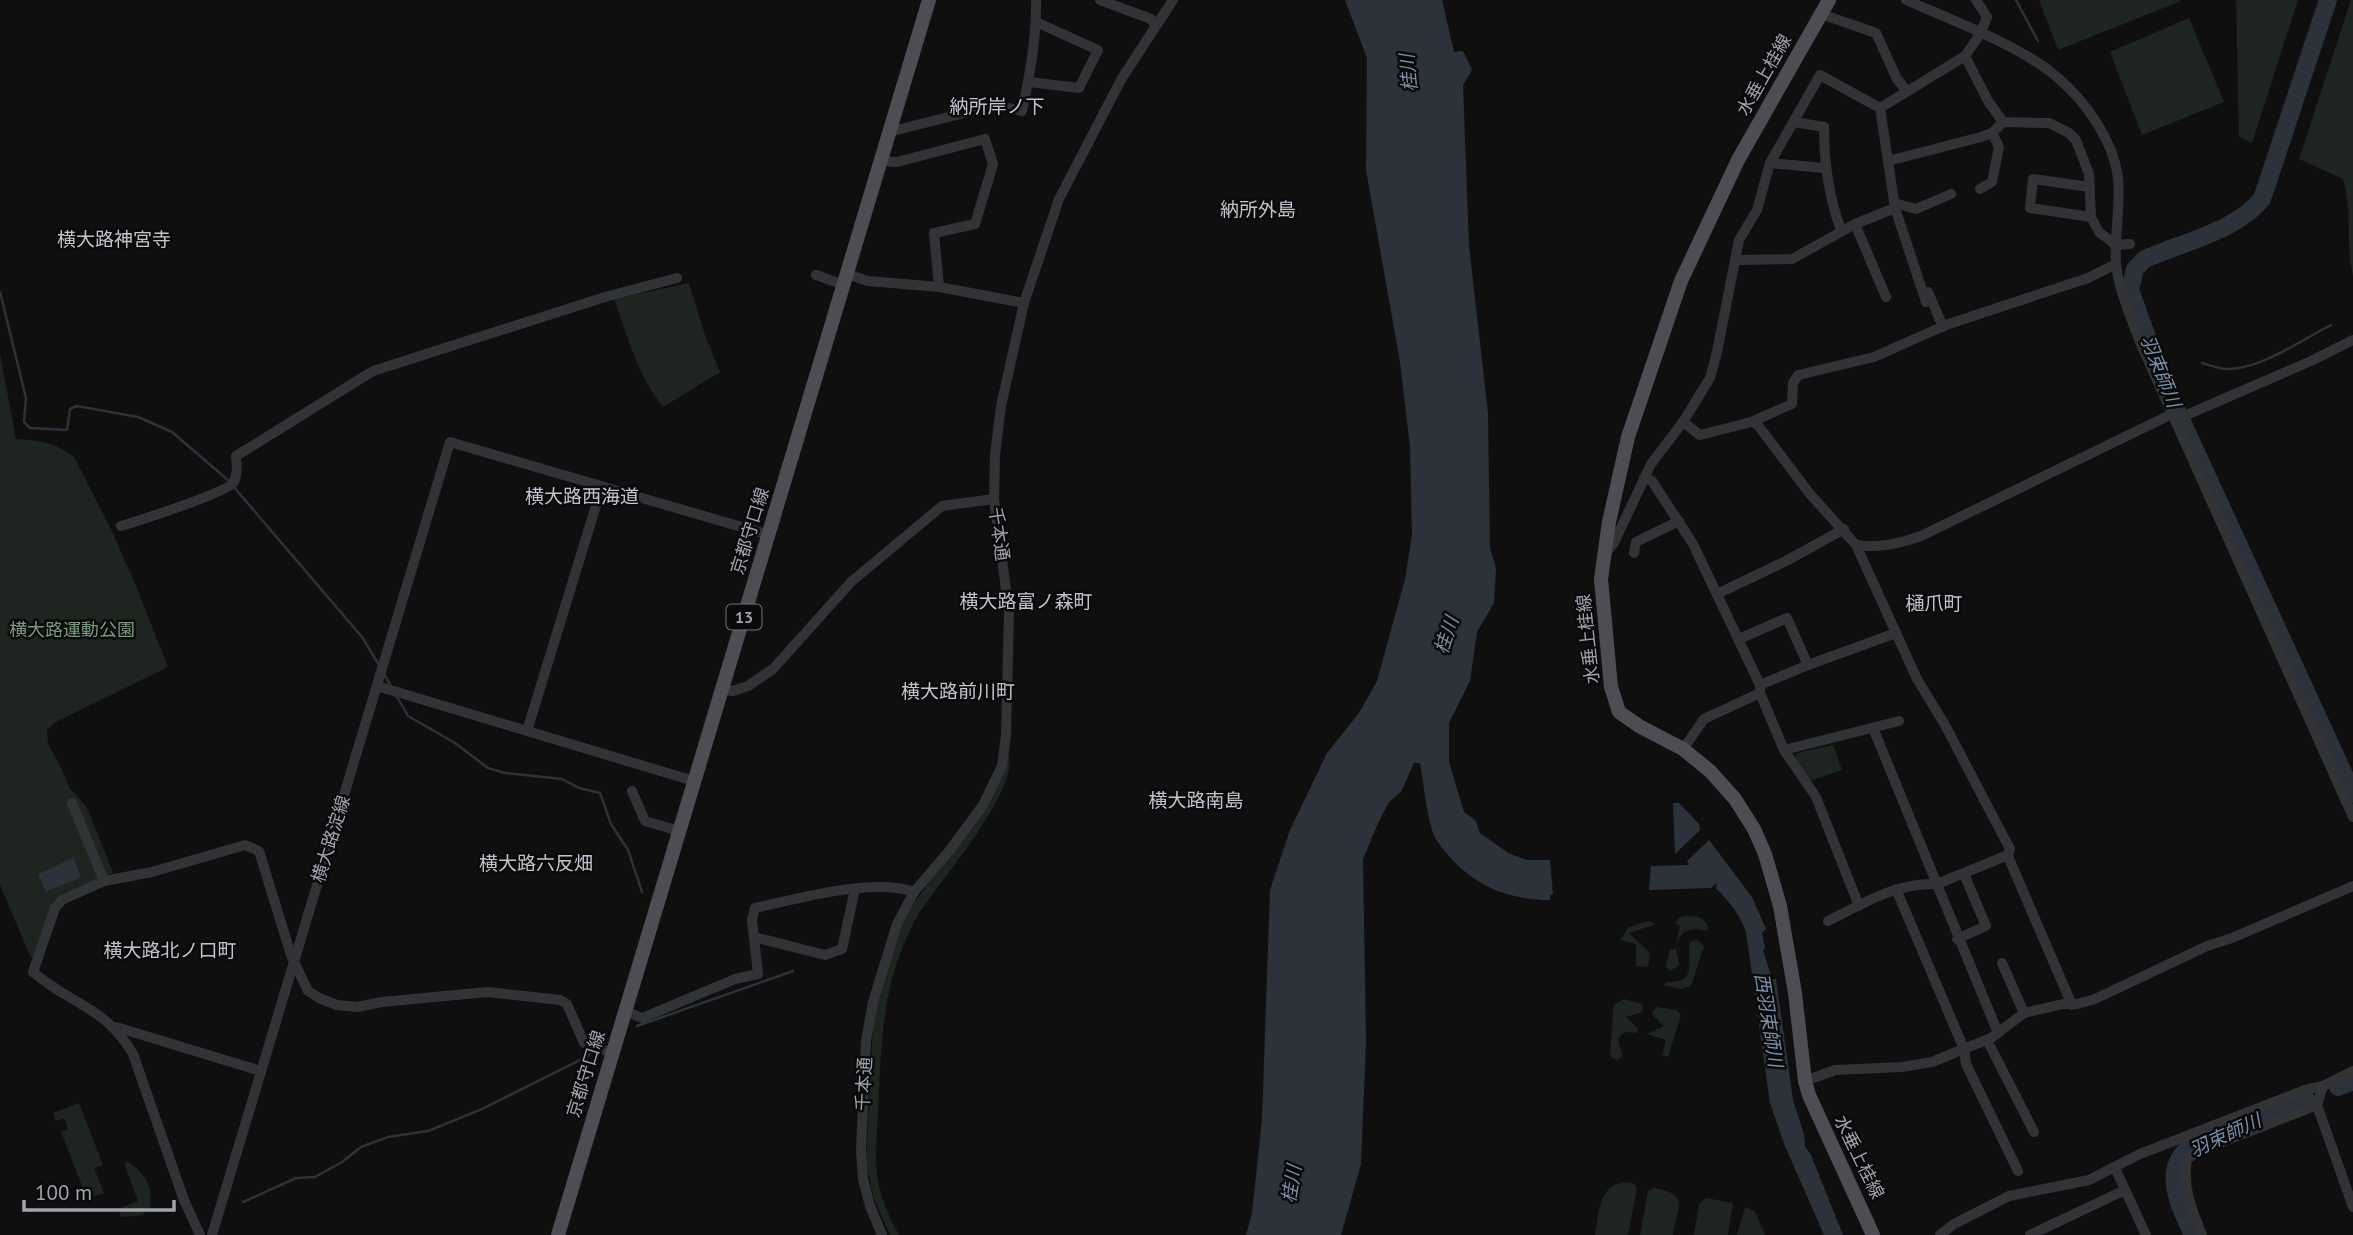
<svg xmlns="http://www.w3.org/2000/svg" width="2353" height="1235" font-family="'PT Sans','Noto Sans JP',sans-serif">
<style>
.green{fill:#1e241f}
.water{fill:#2c323a}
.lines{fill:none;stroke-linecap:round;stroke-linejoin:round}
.stream{stroke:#2c323a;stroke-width:2.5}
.river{stroke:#2c323a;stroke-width:18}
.minor{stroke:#323337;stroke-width:10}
.major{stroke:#4d4d54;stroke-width:14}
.labels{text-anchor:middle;stroke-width:5;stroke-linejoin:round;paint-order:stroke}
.shield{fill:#0a0a0b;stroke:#74767e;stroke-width:2}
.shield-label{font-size:16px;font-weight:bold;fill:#a1a4b0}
.street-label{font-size:18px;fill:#a1a4b0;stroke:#0a0a0b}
.park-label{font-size:18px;fill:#799a7f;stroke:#0a0a0b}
.water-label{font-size:19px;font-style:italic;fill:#7a8ea9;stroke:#0a0a0b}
.neighbourhood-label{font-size:19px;fill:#c2c3cd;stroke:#0a0a0b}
</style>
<rect width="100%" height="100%" fill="#0f0f10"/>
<g class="green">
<polygon points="2039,0 2180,0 2181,1 2058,50"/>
<polygon points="2236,0 2298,0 2252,143 2239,137"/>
<path d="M2351,0H2353V276C2345,243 2353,213 2343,179L2299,159Z"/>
<polygon points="2189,18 2224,102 2142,135 2110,52"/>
<path d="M689,283L704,332L720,372L663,407C638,376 627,335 614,299Z"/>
<path d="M0,354L16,439C41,441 54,442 74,457L109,525L136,586L168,667L54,723L47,730L48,744L60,765L69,787L87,808L113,872L53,903L34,956L31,958L0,885Z"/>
<polygon points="1833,745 1842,770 1810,781 1794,759 1797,753"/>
<path d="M1008,752C1023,787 938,883 918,915C912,924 908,935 904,944C881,998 881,1054 878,1111C877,1134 874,1158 878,1181C881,1200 890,1218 899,1235H890L874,1199L866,1162L873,1027L879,989L901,921L984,807Z"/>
<path d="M1684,916C1695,916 1707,916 1708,930L1706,931C1692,926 1677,931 1676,948C1676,954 1679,959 1679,965L1670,971L1666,967L1670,949H1675L1680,926L1675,924L1679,918Z"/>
<polygon points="1649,921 1656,924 1629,933 1650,953 1648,967 1636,966 1636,944 1620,940 1629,927"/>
<path d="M1697,940L1704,946L1691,986L1681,989L1664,985L1666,982C1701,983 1685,959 1690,942Z"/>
<path d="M1624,999L1642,1004L1643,1012L1626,1017L1638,1029L1637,1033L1625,1032C1613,1040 1622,1046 1622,1056L1617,1060L1610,1057L1613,1011L1614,1005Z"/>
<polygon points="1656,1007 1676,1010 1681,1015 1668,1057 1662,1055 1666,1040 1647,1034 1664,1026 1652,1014"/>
<polygon points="79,1103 103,1165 94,1168 104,1193 87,1199 61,1132 68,1129 64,1118 56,1121 53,1113"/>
<path d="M128,1162C147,1174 153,1188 150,1210L145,1211L143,1215L121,1217L118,1209L138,1201L124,1163Z"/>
<path d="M1624,1182L1633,1183L1637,1189L1628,1235H1595C1599,1214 1598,1186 1624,1182Z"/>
<path d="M1654,1188C1690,1195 1678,1204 1673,1235H1640L1648,1191Z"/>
<polygon points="1706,1198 1733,1203 1728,1235 1694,1235 1699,1204"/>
<polygon points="1745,1207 1755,1212 1765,1235 1737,1235"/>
</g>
<g class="water">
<path d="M1345,0H1442L1454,52L1463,51L1472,70L1463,85L1469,246L1488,413L1490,548L1496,568L1494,603L1477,632L1470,681L1449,723V762L1464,812L1476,821L1480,833L1508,853L1527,860H1550L1553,894L1550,895V900C1509,900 1475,886 1449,856C1443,849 1436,841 1433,833C1426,812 1424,785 1420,763H1414L1401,792L1389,802L1379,821L1363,859L1366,1042L1361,1164L1341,1235H1246L1252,1213L1262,1119L1270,890L1290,830L1327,753L1359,713L1377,681L1405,579L1412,535L1410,447L1400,362L1366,170L1367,58Z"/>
<polygon points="1673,803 1679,803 1699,824 1700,830 1675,854"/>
<path d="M1709,840L1752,897L1766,929L1762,933L1765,948L1763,950L1772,979H1776L1793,1100L1804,1134L1805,1146L1811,1155L1843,1235H1824L1785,1146L1770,1103L1746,932C1740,914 1729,902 1716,888L1717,883L1711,888L1649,890L1651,866L1689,865L1687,861Z"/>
<polygon points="73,858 81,877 46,892 38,874"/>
</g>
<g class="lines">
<g class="stream">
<polyline points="2016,0 2038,41"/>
<polyline points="0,292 26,398 24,422 30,428 67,430 70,409 77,406 138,417 172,432 229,481"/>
<path d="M2202,363C2209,365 2217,368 2224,369C2259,371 2301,340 2331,325"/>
<polyline points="233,486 362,637 379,665"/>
<polyline points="384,674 391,686"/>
<polyline points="396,695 408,716 455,743 488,768 505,773 562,779 579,788 600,793 611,824 628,850 642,892"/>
<polyline points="637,1026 793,971"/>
<polyline points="243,1202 296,1178 315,1177 342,1162 361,1147 388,1137 428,1131 482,1109 588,1056 592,1051"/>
</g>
<g class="river">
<path d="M2328,0L2262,199C2236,231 2183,242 2145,259L2135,269L2130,290L2162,378L2353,794"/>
<polyline points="2338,1087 2353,1081"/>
<path d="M2193,1235C2180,1206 2159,1168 2193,1145L2306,1099"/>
</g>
<g class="minor">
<polyline points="1100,0 1151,19 1155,25"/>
<path d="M1906,0C1950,19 2023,47 2058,78C2086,102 2113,140 2118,177C2121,206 2114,235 2116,263C2118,289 2131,316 2139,340L2353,817"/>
<polyline points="1976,0 1987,17 1980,34 1965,56 1880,108 1888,161 1981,137 1992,133 2003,122"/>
<polyline points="1821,14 1876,33 1897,79 1907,91"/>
<polyline points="1965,56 1988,101 2003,122 2049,123 2069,133 2076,140 2089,174 2091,217 2099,232 2116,245 2130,244"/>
<polyline points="1029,82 1079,88 1098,50 1036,22"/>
<path d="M1794,122L1824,127C1824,163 1828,195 1841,230"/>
<path d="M889,132L996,105L1022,111C1030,75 1037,37 1036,0"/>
<polyline points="880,161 897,162 985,139 993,164 975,224 934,233 939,287"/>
<polyline points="1888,161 1895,208 1926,302"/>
<polyline points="1770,163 1824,168"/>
<polyline points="2090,187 2033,179 2030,208 2091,217"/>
<polyline points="1980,189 1992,182 1999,147 1992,133"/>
<polyline points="1894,203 1916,209 1951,194"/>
<polyline points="1736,260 1792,259 1855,224"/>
<polyline points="847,274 868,281 939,287 1024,303"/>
<polyline points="816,275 844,285"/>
<polyline points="1928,292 1943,327"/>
<polyline points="1886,297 1855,224 1895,208"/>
<polyline points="2175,420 2311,361 2353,340"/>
<polyline points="1683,422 1700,435 1751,422 1757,424 1810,494 1856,545 1917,679 1945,725 2010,849 2008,855 2010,861 2072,1005"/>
<polyline points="1751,422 1792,404 1793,383 1798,375 1874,357 1946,325 2088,278 2116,264"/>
<polyline points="1644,478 1652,481 1693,544 1760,685 1760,693 1784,750 1816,797 1859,906"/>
<path d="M121,526C138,521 225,493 233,483C238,476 237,464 236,456L373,371L605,297L677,278"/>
<path d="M1856,545C1880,548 1898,544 1921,536L2172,414"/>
<polyline points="1606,553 1614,543 1651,464 1683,422 1710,378 1717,352 1739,240 1757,210 1770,163 1820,75 1880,108"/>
<polyline points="1634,553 1636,542 1679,521"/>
<polyline points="1717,594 1786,561 1844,529"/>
<polyline points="1739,639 1787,618 1808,665 1760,685"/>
<polyline points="1808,665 1896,633"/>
<polyline points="377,686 694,781"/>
<polyline points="722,690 733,691 748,686 773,669 851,582 942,506 994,499"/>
<polyline points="1873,728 1998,1033"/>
<polyline points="527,731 602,486"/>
<polyline points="1683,749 1704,719 1760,693"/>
<polyline points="1784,750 1899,721"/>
<polyline points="632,791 645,821 679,831"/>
<polyline points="72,803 104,881 152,872 245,845 259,851 291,955 308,991 321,999 337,1005 357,1007 382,1002 487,992 560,1000 567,1004 584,1043 612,1053"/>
<path d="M104,881L62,900L55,908L33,972C71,1005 105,1006 133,1054L184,1200L200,1235"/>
<polyline points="1896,889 1964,1049 1966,1064 2018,1171"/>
<path d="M1828,921C1862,904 1897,882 1937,884L2008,855"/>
<polyline points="754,937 825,955 842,949 855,889"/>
<polyline points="1957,939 1986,926 1964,874"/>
<polyline points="2002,963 2024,1013"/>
<path d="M625,1011L642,1018L735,979L758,974L752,920L755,908C797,899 874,877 914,892"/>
<polyline points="116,1027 261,1071"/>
<polyline points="1987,1040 2034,1132"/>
<polyline points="2353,1071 2323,1086 2317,1105 2353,1207"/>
<polyline points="1805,1081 1835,1070 1902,1067 1932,1062 1991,1038 2024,1013 2063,1004 2077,1004 2095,999 2207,946 2232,938 2353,886"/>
<polyline points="2115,1168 2146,1235"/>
<polyline points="212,1235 450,442 769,535"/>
<polyline points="882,1235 870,1206 863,1179 861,1150 866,1041 873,1002 897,924 914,892 950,850 983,805 1002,766 1006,735 1009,612 994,499 995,455 1001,406 1024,303 1059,199 1122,78 1173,0"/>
<polyline points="1940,1235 1954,1224 2009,1196 2089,1180 2140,1154 2305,1090 2323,1086"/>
<polyline points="2030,1235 2125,1190"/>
<path d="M2202,1235C2192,1209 2182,1188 2187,1159L2199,1151L2317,1105"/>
</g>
<g class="major">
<polyline points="1829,0 1738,160 1681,281 1628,437 1609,522 1601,579 1611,687 1619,712 1639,726 1683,749 1710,771 1735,799 1754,829 1765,854 1780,906 1795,993 1805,1081 1809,1095 1873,1235"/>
<polyline points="558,1235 929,0"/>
</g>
</g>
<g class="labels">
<rect class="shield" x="726.5" y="604.5" width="35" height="25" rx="5"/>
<g class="shield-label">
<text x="744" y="623">13</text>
</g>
<g class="street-label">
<text transform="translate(1764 75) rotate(-60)" y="6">水垂上桂線</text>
<text transform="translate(750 531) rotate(-73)" y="6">京都守口線</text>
<text transform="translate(999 534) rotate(82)" y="6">千本通</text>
<text transform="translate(1588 639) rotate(-96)" y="6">水垂上桂線</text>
<text transform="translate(331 839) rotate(-73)" y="6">横大路淀線</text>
<text transform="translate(586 1074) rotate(-73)" y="6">京都守口線</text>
<text transform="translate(864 1084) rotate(-87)" y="6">千本通</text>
<text transform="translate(1859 1157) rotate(64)" y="6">水垂上桂線</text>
</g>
<g class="park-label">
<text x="72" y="636">横大路運動公園</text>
</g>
<g class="water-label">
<text transform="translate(1408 73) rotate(-95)" y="7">桂川</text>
<text transform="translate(2161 371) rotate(68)" y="7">羽束師川</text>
<text transform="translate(1446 635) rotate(-72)" y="7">桂川</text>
<text transform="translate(1769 1020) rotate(81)" y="7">西羽束師川</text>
<text transform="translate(2225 1135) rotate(-25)" y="7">羽束師川</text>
<text transform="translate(1291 1184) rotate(-81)" y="7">桂川</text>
</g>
<g class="neighbourhood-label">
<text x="997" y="113">納所岸ノ下</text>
<text x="1258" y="216">納所外島</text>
<text x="114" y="246">横大路神宮寺</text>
<text x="582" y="503">横大路西海道</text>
<text x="1026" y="608">横大路富ノ森町</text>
<text x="1934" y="610">樋爪町</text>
<text x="958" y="698">横大路前川町</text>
<text x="1196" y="807">横大路南島</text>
<text x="536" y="870">横大路六反畑</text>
<text x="170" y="957">横大路北ノ口町</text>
</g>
</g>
<path d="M24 1200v10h150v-10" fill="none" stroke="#a1a4b0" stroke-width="3.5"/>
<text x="35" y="1200" font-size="21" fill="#a1a4b0" stroke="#0a0a0b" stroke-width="5" paint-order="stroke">100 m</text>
</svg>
